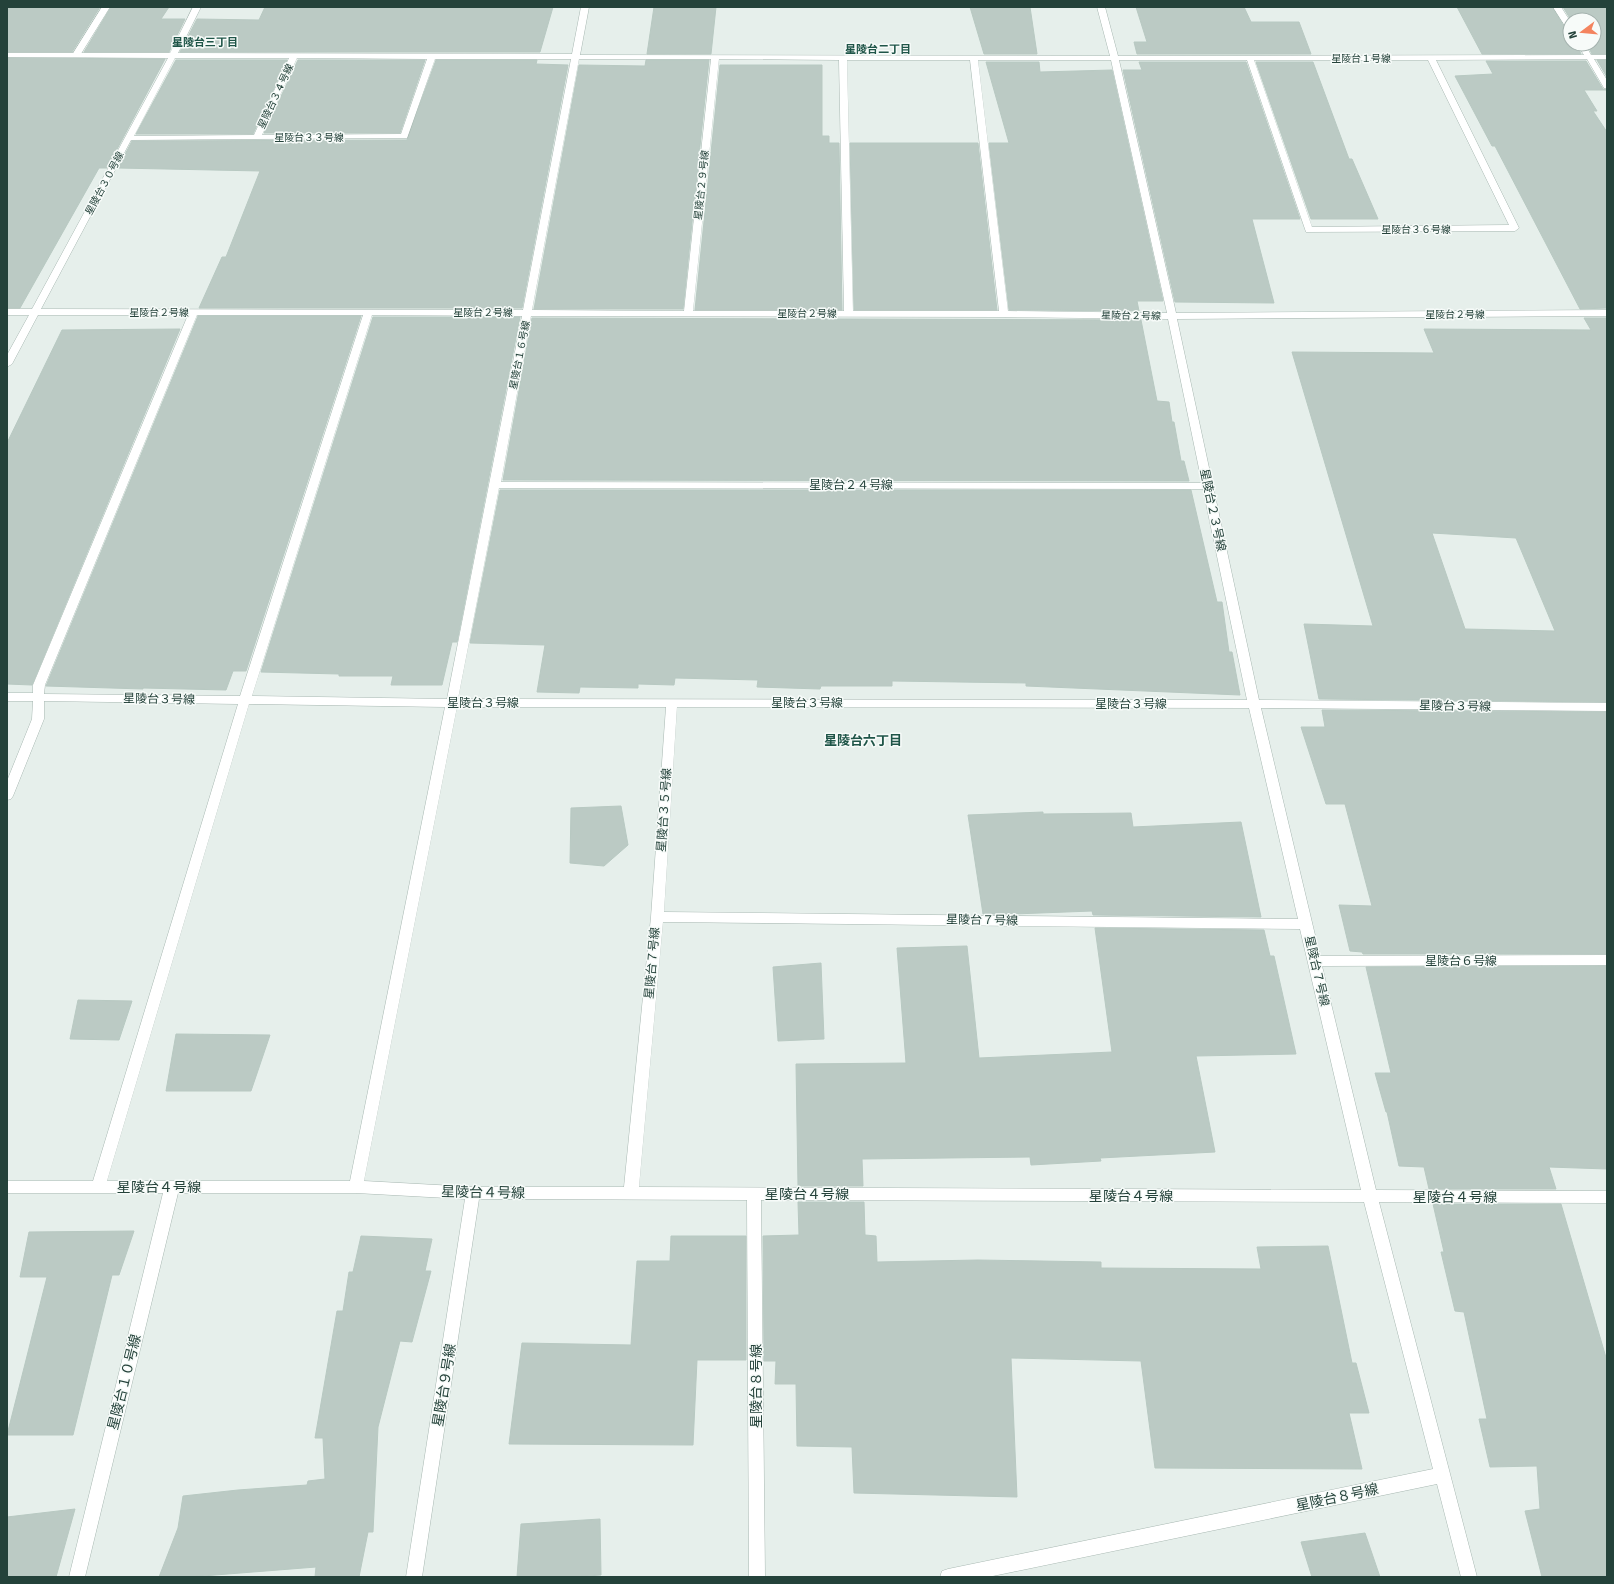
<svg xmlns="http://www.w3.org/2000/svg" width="1614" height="1584" font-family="'Fira Sans','Noto Sans JP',sans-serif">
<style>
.building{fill:#bbcac4;stroke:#b8c9c2;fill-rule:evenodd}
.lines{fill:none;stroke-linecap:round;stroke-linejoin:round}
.service-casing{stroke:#a8b8b2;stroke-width:1}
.minor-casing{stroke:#a8b8b2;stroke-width:1}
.service{fill:#fff;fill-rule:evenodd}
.minor{fill:#fff;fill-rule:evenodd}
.labels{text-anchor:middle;stroke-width:3;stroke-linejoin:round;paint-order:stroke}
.far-street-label{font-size:10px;fill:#24423a;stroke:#f7fbf9}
.far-neighbourhood-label{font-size:11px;font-weight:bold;fill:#1f5548;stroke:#f7fbf9}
.street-label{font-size:12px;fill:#24423a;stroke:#f7fbf9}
.neighbourhood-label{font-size:13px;font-weight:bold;fill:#1f5548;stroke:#f7fbf9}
.near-street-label{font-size:14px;fill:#24423a;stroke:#f7fbf9}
</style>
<rect width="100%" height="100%" fill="#e6efeb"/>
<g class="building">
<polygon points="7,7 100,7 72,52 7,52"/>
<polygon points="111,7 169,7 161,19 185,19 169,52 84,52"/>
<polygon points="265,7 553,7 540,52 180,52 197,19 259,20"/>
<polygon points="654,7 716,7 711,54 647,54"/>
<polygon points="970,7 1030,7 1037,54 984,54"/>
<polygon points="1136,7 1244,7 1251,22 1299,22 1311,54 1137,54 1134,42 1147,42"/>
<polygon points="1457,7 1552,7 1566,30 1570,30 1570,44 1576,44 1581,54 1482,54"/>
<polygon points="1563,7 1607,7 1607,54 1592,54 1587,44 1594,44 1594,20 1571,20"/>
<polygon points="7,58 165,59 107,168 99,168 20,308 7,308"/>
<polygon points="176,60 287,60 253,134 136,134"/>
<polygon points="298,60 425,60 400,133 264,133"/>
<polygon points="436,60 537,60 536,64 568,65 522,308 199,308 222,257 226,257 260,171 118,168 132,141 407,140"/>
<polygon points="646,60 709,60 683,309 534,309 579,65 645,66"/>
<polygon points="1597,60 1607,60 1607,77"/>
<polygon points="1486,61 1586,61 1603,89 1607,90 1584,90 1597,111 1593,111 1607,132 1607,308 1580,309 1495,146 1492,146 1455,76 1493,74"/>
<polygon points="986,62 1039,62 1040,72 1112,70 1163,301 1137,301 1139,311 1009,310 989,143 1009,143"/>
<polygon points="1139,62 1246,62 1300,219 1252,219 1274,303 1175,302 1123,70 1142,70"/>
<polygon points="1256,62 1313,62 1349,159 1352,159 1378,219 1311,219"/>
<polygon points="720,65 822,65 822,136 829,136 829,143 839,143 842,310 695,310"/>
<polygon points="850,143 978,143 997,310 854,310"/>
<polygon points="198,316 361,316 246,671 233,671 226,690 143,688 143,689 46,686"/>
<polygon points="373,317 520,317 457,642 452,642 442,685 391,685 393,676 339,676 339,674 261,672"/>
<polygon points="532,318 1141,320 1157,401 1169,402 1172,422 1174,422 1181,461 1184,461 1189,481 503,480"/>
<path d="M1584,318H1607V702L1319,699L1304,624L1373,626L1292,352L1434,353L1424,329L1591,330ZM1432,533L1516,538L1555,631L1465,629Z"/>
<polygon points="180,329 32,685 7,684 7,443 62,330"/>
<polygon points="500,490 1191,490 1217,602 1222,602 1229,652 1232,652 1240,695 1026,686 1026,683 892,681 892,686 821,686 820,689 757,687 758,680 675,678 674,685 638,684 638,688 580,687 579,693 537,692 545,645 470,643"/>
<polygon points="1322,710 1607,712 1607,954 1363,954 1362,952 1350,951 1339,905 1372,906 1345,804 1326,804 1301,727 1325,727"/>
<polygon points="621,806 628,845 604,866 570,863 571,808"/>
<polygon points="1043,812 1043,814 1131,813 1133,827 1241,822 1261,917 1093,915 1092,911 1014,914 983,914 968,815"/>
<polygon points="1095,928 1264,930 1270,956 1274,956 1296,1054 1196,1056 1215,1152 1100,1158 1101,1161 1031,1165 1030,1157 862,1159 863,1186 798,1186 796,1064 906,1063 897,948 967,946 979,1058 1112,1052"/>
<polygon points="821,963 824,1039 778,1041 773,967"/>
<polygon points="1607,966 1607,1169 1549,1167 1556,1189 1429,1189 1424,1167 1399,1166 1387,1112 1386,1112 1375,1073 1391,1073 1366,967"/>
<polygon points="78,1000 132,1001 119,1040 70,1039"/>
<polygon points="176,1034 270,1035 251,1091 166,1091"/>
<polygon points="798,1202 864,1202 865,1235 876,1236 877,1262 978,1260 1101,1262 1101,1268 1261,1269 1257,1247 1328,1246 1352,1363 1356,1363 1369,1413 1349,1413 1362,1469 1155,1468 1141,1361 1011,1358 1017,1497 854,1493 852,1447 797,1446 796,1384 775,1384 776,1361 764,1361 763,1236 799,1235"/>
<polygon points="1433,1204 1561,1204 1607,1361 1607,1577 1542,1577 1525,1511 1540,1509 1537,1466 1490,1467 1479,1419 1487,1419 1464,1312 1455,1311 1441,1252 1444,1252"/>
<polygon points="134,1231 119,1275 112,1275 73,1435 7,1435 47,1277 20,1277 29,1232"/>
<polygon points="361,1236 432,1239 425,1271 431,1271 412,1342 400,1341 378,1427 373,1532 368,1532 359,1577 315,1577 316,1567 190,1577 159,1577 178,1528 183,1496 238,1490 307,1485 308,1481 325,1479 323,1438 315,1438 337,1311 343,1311 349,1272 353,1272"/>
<polygon points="671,1236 746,1236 746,1360 697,1360 693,1445 509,1444 522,1343 631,1345 637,1261 670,1261"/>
<polygon points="75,1509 56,1577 7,1577 7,1517"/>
<polygon points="600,1519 601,1575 574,1577 517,1577 521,1524"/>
<polygon points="1365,1533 1380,1577 1312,1577 1301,1542"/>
</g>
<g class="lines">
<defs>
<polygon id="service" points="102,7 110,7 79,57 73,57 72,55"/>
<g id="minor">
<path d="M193,7H201L178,53L572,54L581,7H589L580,55L1110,56L1097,7H1105L1118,56L1584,55L1577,44H1585L1591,55H1607V59H1594L1607,80V88H1604L1587,59L1436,60L1519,228L1515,231L1306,232L1247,60H1119L1176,313L1607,310V316L1177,319L1259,700L1607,703V711L1261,708L1320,956L1607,955V965L1322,966L1376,1190L1607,1191V1203L1379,1202L1477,1577H1461L1437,1484L988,1577H940L942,1571L948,1569L1433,1469L1364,1202L761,1200L765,1577H749L747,1200L479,1199L422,1577H406L465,1199L356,1193H178L85,1577H69L163,1193H7V1181H93L238,704L44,701V719L13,796L11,799L7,800V781L32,719L33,701H7V693H33V685L188,315H38L12,364L7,367V355L29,315H7V309H32L168,58L7,57V53H170ZM175,58H289L254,135L134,136ZM297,58L427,59L401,134L262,135ZM435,59H571L523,310L41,309L131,140L407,138ZM579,59H711L684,311L532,310ZM719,59L839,60L844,311H693ZM847,60H970L999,311H853ZM978,60H1111L1167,313L1008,311ZM1254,60H1428L1509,225L1312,227ZM197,315H363L240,696L44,694L45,685ZM372,315L522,316L447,699L252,696ZM531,316L1004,317L1168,319L1202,483L501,482ZM499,488L1203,489L1247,700L458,699ZM249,704L445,707L350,1181H107ZM457,707H666L651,917L624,1187H473L364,1181ZM677,707L1249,708L1298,919L664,912ZM663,922L1300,929L1361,1190L639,1187Z"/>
<polygon points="1553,7 1561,7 1570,21 1570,29 1567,29"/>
</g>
</defs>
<use href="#service" class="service-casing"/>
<use href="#minor" class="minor-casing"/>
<use href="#service" class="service"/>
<use href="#minor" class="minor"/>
</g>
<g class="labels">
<g class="far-street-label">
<text x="1361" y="62">星陵台１号線</text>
<text transform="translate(275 96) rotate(-65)" y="4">星陵台３４号線</text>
<text x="309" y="141">星陵台３３号線</text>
<text transform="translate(104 183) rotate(-62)" y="4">星陵台３０号線</text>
<text transform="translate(701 185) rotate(-84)" y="4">星陵台２９号線</text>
<text x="1416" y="233">星陵台３６号線</text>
<text x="159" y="316">星陵台２号線</text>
<text x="483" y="316">星陵台２号線</text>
<text x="807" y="317">星陵台２号線</text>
<text x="1455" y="318">星陵台２号線</text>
<text transform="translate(1131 315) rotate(1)" y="4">星陵台２号線</text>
<text transform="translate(519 355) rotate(-79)" y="4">星陵台１６号線</text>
</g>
<g class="far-neighbourhood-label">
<text x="205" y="46">星陵台三丁目</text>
<text x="878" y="53">星陵台二丁目</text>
</g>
<g class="street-label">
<text x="851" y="489">星陵台２４号線</text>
<text transform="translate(1213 510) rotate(78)" y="4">星陵台２３号線</text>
<text transform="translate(159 699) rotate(1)" y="4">星陵台３号線</text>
<text x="483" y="707">星陵台３号線</text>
<text x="807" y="707">星陵台３号線</text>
<text x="1131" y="708">星陵台３号線</text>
<text transform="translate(1455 706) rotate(1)" y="4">星陵台３号線</text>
<text transform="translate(664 810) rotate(-86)" y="4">星陵台３５号線</text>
<text transform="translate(982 920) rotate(1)" y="4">星陵台７号線</text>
<text x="1461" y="965">星陵台６号線</text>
<text transform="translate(652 963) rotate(-85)" y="4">星陵台７号線</text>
<text transform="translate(1317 971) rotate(77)" y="4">星陵台７号線</text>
</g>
<g class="neighbourhood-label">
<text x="863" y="745">星陵台六丁目</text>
</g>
<g class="near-street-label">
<text x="159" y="1192">星陵台４号線</text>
<text transform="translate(483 1192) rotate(1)" y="5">星陵台４号線</text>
<text x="807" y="1199">星陵台４号線</text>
<text x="1131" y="1201">星陵台４号線</text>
<text x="1455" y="1202">星陵台４号線</text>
<text transform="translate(124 1382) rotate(-76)" y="5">星陵台１０号線</text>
<text transform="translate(444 1385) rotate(-81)" y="5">星陵台９号線</text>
<text transform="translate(756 1386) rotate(-90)" y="5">星陵台８号線</text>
<text transform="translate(1337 1497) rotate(-12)" y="5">星陵台８号線</text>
</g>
</g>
<rect width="1614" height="1584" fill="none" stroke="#24423a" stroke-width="16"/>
<g transform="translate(1582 32) rotate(254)"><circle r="19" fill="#f7fbf9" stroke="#a3b1ad"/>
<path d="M0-3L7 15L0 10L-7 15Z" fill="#f4845f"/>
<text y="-6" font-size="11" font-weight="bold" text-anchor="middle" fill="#24423a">N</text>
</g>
</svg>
